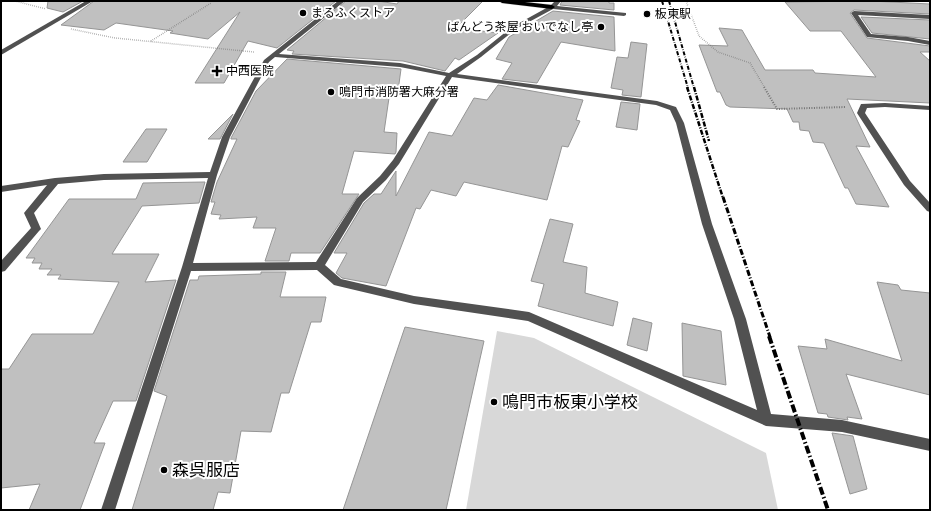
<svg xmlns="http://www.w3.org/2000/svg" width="931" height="511" font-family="Cabin,'Noto Sans JP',sans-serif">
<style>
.green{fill:#d8d8d8}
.building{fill:#c0c0c0;stroke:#959595}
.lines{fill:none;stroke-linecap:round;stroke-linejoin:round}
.major-casing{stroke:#dbdbdb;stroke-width:1}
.path-far1{stroke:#737373;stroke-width:1.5;stroke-dasharray:0.5 1.5;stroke-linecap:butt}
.path{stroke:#737373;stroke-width:2;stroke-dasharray:1 1.5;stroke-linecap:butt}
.minor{fill:#515151;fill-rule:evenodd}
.major{fill:#000;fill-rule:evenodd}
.rail-far3{stroke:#000;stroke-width:2;stroke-dasharray:4 1.5 0.5 1.5;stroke-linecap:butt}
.rail-far2{stroke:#000;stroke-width:2.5;stroke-dasharray:5 1.5 1 1.5;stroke-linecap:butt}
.rail-far1{stroke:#000;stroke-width:3;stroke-dasharray:6 2 1 2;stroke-linecap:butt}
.rail{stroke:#000;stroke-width:4;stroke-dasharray:8 2.5 1.5 2.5;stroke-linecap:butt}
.poi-dot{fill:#000;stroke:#fff;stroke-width:1.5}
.labels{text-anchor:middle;stroke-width:4;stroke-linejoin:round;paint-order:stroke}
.far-poi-label{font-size:12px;fill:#000;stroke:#fff;text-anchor:start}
.near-poi-label{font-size:17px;fill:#000;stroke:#fff;text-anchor:start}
</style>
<rect width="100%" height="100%" fill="#fff"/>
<polygon class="green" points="497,331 534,338 766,453 778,510 466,510"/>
<g class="building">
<polygon points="48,1 83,1 63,12 47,8"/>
<polygon points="94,1 336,1 277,48 248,41 224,83 195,83 240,12 208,39 170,33 173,31 116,23 104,30 61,25"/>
<polygon points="346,1 378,1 397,4 399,1 483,1 456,28 498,33 459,60 455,58 445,71 403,61 292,54 294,51 287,50"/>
<polygon points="562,1 609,1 609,3 614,3 614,10 560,5"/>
<polygon points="871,1 930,4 930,14 854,10 850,13 867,38 930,46 930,52 920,52 930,61 930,103 847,99 870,147 856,146 889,207 856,204 848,188 845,188 824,143 813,142 809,131 800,130 799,122 793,122 787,109 730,107 726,105 720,92 717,92 699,45 728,46 719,28 742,30 765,70 813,70 815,73 876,77 841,31 810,31 785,2"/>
<polygon points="553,11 614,17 615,51 561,42 537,83 502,79 512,63 496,59 509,37"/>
<polygon points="861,17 930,20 930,39 872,33"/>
<polygon points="631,42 647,44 641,97 622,95 623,90 611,88 617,57 628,58"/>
<polygon points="287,59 401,69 398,91 390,91 384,132 397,133 396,152 395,154 354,151 342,194 359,194 320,253 291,253 289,261 265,261 276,228 253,228 257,217 219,219 221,215 211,214 215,202 211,202 217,182 237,139 231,139 231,138 256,91"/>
<polygon points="498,85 583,100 576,120 580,121 568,147 562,146 547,200 464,182 456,196 431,190 420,209 416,208 386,286 342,278 336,273 347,253 334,253 364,203 374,194 381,194 396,171 396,196 429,132 452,136 474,98 487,100"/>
<polygon points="621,102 640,104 637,130 616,127"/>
<polygon points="233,114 220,139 208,139"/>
<polygon points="146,129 167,129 147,162 123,162"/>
<polygon points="205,182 199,203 142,206 112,254 159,254 145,282 176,280 136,401 113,401 94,443 105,443 80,510 29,510 40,484 1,488 1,369 9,369 32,334 93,334 119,282 58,279 61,275 47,275 52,269 39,269 42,263 32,263 35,258 26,258 69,199 136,199 143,183"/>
<polygon points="550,219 573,224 563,262 587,267 585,293 618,302 613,326 538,306 544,284 531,281"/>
<polygon points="261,272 286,272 280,297 326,297 321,322 311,322 289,393 281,393 271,432 241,431 230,493 218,492 213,510 132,510 167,396 154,391 190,280 198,280 199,276 261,274"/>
<polygon points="877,282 898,285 901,290 930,293 930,395 846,374 862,419 847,417 848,420 828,417 827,414 818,413 798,346 827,349 825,339 902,361"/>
<polygon points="633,318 652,323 647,351 627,345"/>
<polygon points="682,323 721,331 726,385 683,376"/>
<polygon points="405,327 484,341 446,510 343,510"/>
<polygon points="832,433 853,436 867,489 850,494"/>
</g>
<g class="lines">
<defs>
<polygon id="major" points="499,1 516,1 552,5 555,7 552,9 502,3"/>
</defs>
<use href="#major" class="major-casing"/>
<g class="path-far1">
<polyline points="15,1 46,9"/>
<polyline points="686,1 699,36 718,52 750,63 765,88"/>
<polyline points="71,29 115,38 254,52"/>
<polyline points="151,41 211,3"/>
</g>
<polyline class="path" points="764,87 777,109 846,107"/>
<g class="minor">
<polygon points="86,1 93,1 1,55 1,50"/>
<path d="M338,1H345L279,54L400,63L449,73L477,55L512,27L550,6L555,1H561L557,6L626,13V15L624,16L553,9L516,29L481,57L457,74L657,101L676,107L684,123L712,224L746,319L771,414L842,420L930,439V451L842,432L766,426L528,321L414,304L338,286L334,285L317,270L191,271L115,510H101L182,267L208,178L104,180L58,184L34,213L41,229L39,231L5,271L1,272V261L31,228L24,213L47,185L1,192V186L55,178L104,174L210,172L222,137L264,60ZM275,57L400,67L446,76L393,160L380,176L357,198L316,262L193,263L217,175L230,137L269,62ZM452,77L656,105L670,110L676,123L702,224L734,319L757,410L529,312L414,296L341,279L325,265L363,202L386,180L399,164Z"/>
<polygon points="854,11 930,15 930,19 858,15 871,34 908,37 930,41 930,45 908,41 867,37 851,13"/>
<polygon points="885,103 930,106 930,110 885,107 867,108 865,113 910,181 930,203 930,212 927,211 904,185 857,113 861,104"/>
</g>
<use href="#major" class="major"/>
<g class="rail-far3">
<polyline points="662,1 688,88"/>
<polyline points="669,1 694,88"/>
</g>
<g class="rail-far2">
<polyline points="687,87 723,198"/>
<polyline points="694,87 709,141"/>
</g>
<polyline class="rail-far1" points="723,197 770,337"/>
<polyline class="rail" points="769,336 828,510"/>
</g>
<g class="poi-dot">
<circle cx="303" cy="13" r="4"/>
<circle cx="647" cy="14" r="4"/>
<circle cx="601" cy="27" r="4"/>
<path d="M215 65h4v4h4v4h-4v4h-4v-4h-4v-4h4z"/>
<circle cx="331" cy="92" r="4"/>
<circle cx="494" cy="402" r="4"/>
<circle cx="164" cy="470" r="4"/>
</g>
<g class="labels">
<g class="far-poi-label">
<text x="311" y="17">まるふくストア</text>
<text x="655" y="18">板東駅</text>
<text x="593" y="31" text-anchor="end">ばんどう茶屋 おいでなし亭</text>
<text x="226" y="75">中西医院</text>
<text x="339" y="96">鳴門市消防署大麻分署</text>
</g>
<g class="near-poi-label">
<text x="502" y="408">鳴門市板東小学校</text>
<text x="172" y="476">森呉服店</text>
</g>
</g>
<rect width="931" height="511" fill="none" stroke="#000000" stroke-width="4"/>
</svg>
